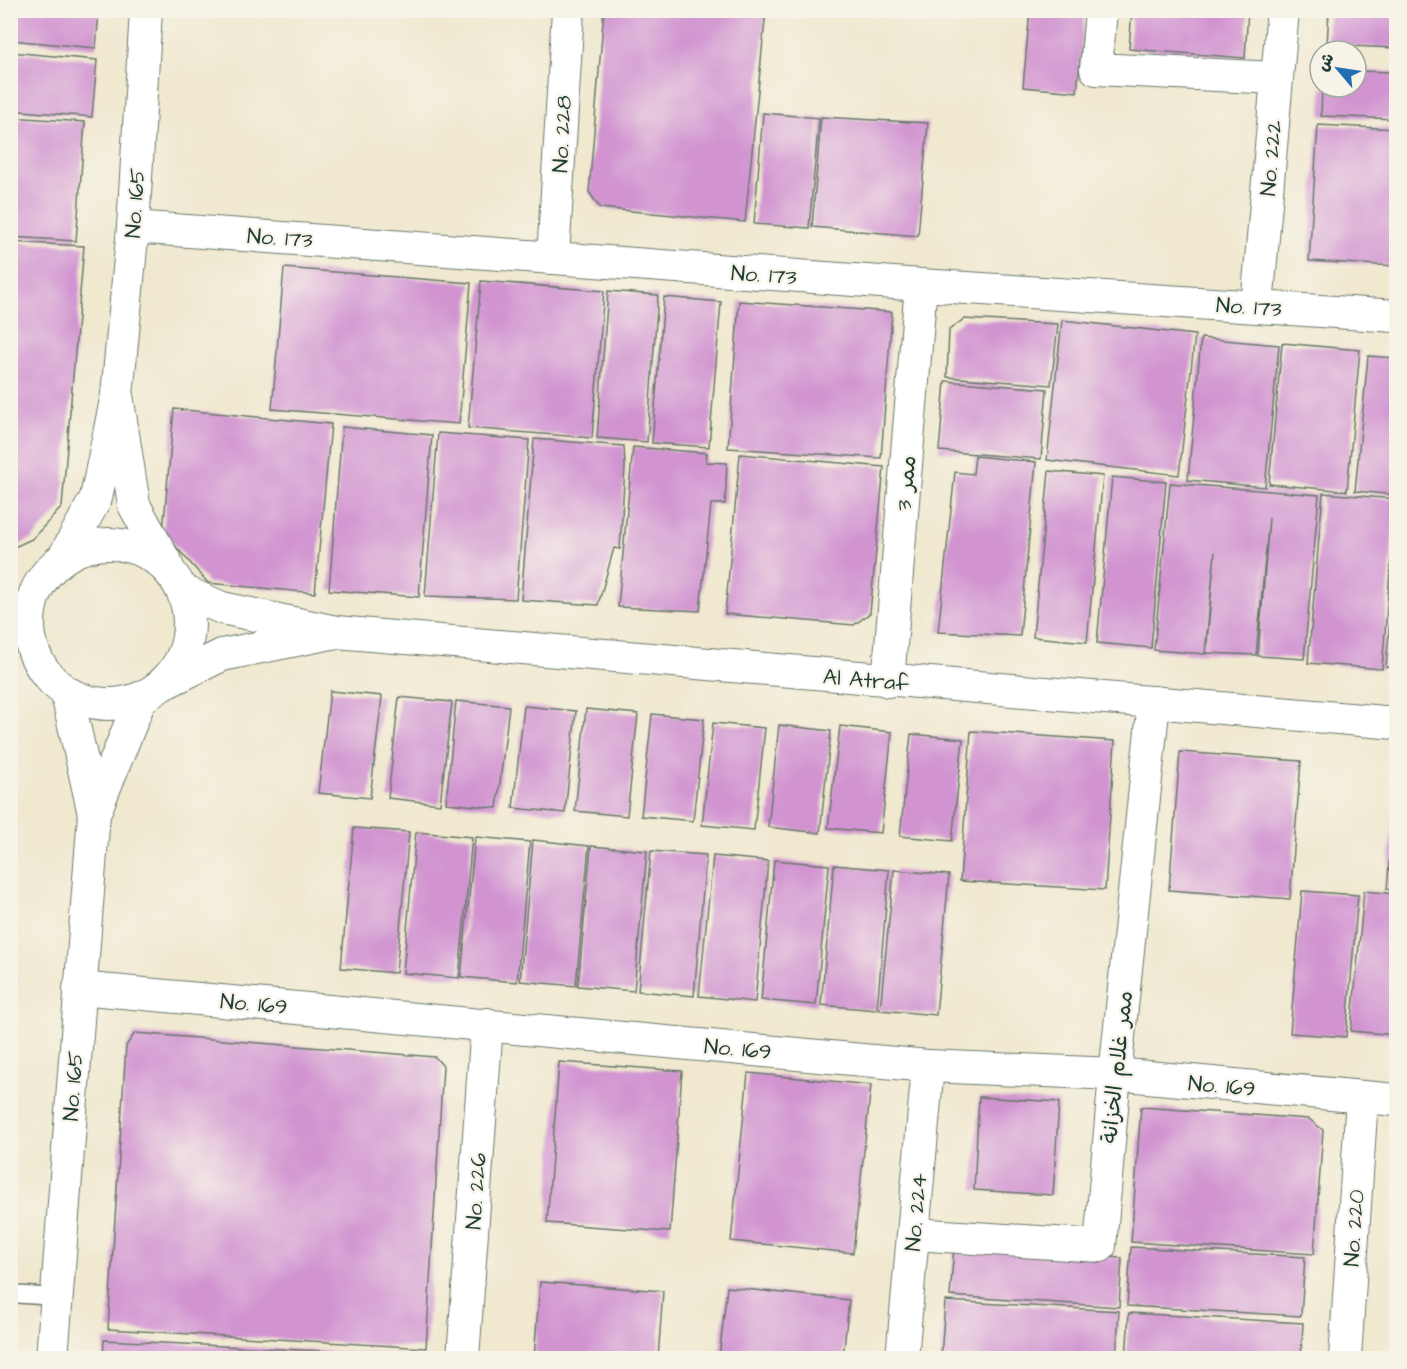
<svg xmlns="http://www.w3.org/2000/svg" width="1407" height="1369" font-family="'Architects Daughter','Playpen Sans Arabic',sans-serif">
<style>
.building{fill:#d194d1}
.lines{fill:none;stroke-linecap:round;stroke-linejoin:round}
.service-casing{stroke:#68796a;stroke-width:19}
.minor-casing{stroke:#68796a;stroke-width:34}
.service{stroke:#fff;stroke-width:16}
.minor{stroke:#fff;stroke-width:32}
.labels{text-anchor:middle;stroke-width:4.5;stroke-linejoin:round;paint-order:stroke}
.street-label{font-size:22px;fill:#1f3d34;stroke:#f7f3e8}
</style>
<rect width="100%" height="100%" fill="#f7f3e8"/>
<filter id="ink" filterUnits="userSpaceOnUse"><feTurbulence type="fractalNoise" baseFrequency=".0167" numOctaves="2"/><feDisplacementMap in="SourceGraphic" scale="12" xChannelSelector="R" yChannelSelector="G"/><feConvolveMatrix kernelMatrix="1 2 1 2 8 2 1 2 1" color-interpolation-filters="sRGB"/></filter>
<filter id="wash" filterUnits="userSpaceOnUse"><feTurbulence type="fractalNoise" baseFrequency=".008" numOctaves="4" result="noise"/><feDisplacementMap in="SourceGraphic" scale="24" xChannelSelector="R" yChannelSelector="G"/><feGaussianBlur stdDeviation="1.35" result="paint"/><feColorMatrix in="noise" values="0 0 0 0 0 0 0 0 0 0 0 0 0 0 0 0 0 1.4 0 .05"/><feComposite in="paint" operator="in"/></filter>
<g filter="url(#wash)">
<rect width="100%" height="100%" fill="#f0e8cf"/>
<g id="blocks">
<g class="building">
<polygon points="10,10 99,10 96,48 10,40"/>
<polygon points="604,10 766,10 745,222 600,208 589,192"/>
<polygon points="1030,10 1085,10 1077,92 1023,87"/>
<polygon points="1132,10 1248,10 1245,58 1129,49"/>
<polygon points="1329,10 1396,10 1396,48 1327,45"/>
<polygon points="10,52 97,60 92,117 10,110"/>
<polygon points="1356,71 1396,72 1396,119 1321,116 1322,87 1356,87"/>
<polygon points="763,113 819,118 809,228 754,224"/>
<polygon points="10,117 85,122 76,241 10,237"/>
<polygon points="821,117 928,123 918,236 812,227"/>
<polygon points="1318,125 1396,129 1396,266 1309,261"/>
<polygon points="10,242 84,246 62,507 32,539 10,549"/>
<polygon points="284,268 471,283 459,424 272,409"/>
<polygon points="481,281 604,291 592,438 468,428"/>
<polygon points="608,291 658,295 647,442 597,438"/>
<polygon points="664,297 721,302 709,447 652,443"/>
<polygon points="739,301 892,312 881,458 728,448"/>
<polygon points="964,319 1058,324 1051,385 947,377 949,330"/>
<polygon points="1062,320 1195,335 1179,475 1047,460"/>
<polygon points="1201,338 1279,345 1265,487 1188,480"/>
<polygon points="1282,343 1360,350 1347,491 1269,484"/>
<polygon points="1368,356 1396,358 1396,495 1355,491"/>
<polygon points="945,381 1047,389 1041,459 939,451"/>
<polygon points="174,409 331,424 315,593 208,583 163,532"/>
<polygon points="342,427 432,435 419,597 329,590"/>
<polygon points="438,433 529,440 516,599 425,596"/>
<polygon points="534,439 624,446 625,466 620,549 614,548 598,605 521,600"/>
<polygon points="633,447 707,453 706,462 727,463 725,504 711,504 700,611 618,607"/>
<polygon points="740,454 884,467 870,613 854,625 725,614"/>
<polygon points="975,456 1036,462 1020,636 938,632 955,472 973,474"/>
<polygon points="1049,471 1103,476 1087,642 1033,637"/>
<polygon points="1112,477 1166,482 1151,648 1097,643"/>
<polygon points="1170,483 1319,495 1304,659 1258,656 1269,518 1256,655 1206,653 1215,552 1205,654 1154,650"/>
<polygon points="1323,493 1396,499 1382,669 1308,663"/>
<polygon points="1395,563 1396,563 1396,668 1386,667"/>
<polygon points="330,691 382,696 370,798 318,793"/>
<polygon points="399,697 452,702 440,804 388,798"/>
<polygon points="456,701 509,706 497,808 446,803"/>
<polygon points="524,706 576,711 565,813 513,808"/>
<polygon points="586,709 638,714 627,816 575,811"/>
<polygon points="652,714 704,719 693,821 641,816"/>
<polygon points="713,723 765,728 754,830 702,825"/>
<polygon points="779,725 831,731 820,833 768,827"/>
<polygon points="840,726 892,732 881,833 828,828"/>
<polygon points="971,731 1115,741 1105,890 960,881"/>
<polygon points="911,734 963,739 952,841 900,836"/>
<polygon points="1180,752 1301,761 1290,899 1169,890"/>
<polygon points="1395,793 1396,793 1396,890 1387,889"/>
<polygon points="354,828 409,832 396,973 341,968"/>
<polygon points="416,832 472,837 459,978 403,973"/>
<polygon points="475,837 530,842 517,982 461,977"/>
<polygon points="533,840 589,846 576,986 520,981"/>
<polygon points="591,846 647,851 634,991 578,986"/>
<polygon points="651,851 706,855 694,996 638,991"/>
<polygon points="713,856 768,861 755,1002 699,996"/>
<polygon points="774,860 829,865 816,1005 761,1000"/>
<polygon points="834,865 889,870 877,1010 821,1005"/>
<polygon points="894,870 949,875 936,1015 880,1010"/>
<polygon points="1302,891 1358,895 1346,1037 1290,1033"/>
<polygon points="1364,891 1396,894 1396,1035 1351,1031"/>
<polygon points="135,1033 435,1057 443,1066 426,1348 108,1329 126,1046"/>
<polygon points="559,1062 682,1071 670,1232 547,1223"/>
<polygon points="748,1073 871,1085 853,1253 731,1241"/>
<polygon points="979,1097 1059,1102 1053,1195 974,1190"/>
<polygon points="1141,1107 1309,1119 1323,1130 1314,1254 1131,1242"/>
<polygon points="954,1247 1122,1258 1119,1307 950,1296"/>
<polygon points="1131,1247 1305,1257 1301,1316 1127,1306"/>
<polygon points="540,1282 663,1291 658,1358 534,1358"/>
<polygon points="727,1287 849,1300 843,1358 719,1358"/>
<polygon points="945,1301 1119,1311 1116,1358 941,1358"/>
<polygon points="1129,1313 1303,1323 1301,1358 1126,1358"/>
<polygon points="104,1340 421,1356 421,1358 103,1358"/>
</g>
</g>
</g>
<g filter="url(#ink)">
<use href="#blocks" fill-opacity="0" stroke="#68796a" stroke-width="1.5"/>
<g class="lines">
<defs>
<polyline id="service" points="10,1294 56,1297"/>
<g id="minor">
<polyline points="1101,10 1096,69 1276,78"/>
<polyline points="133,227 921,285 1396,316"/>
<polyline points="553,258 568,10"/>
<polyline points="1257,306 1283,10"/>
<polyline points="117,395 133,227 146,10"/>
<circle cx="109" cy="624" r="80"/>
<polyline points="65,555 96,498 117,395 134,505 167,565"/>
<polyline points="336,632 1396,723"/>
<polyline points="888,681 921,285"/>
<polyline points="163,684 222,655 336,632 222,608 183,591"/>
<polyline points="67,694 94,814 141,698"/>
<polyline points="79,988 928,1066 1115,1074 1396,1100"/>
<polyline points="914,1234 1100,1246 1115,1074 1154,702"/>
<polyline points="52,1358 94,814"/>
<polyline points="463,1358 487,1024"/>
<polyline points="902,1358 928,1066"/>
<polyline points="1345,1358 1362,1098"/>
</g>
</defs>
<use href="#service" class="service-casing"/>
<use href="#minor" class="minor-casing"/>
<use href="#service" class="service"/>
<use href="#minor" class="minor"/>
</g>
</g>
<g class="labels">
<g class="street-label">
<text transform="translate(561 134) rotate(-87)" y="8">No. 228</text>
<text transform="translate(1270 158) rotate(-85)" y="8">No. 222</text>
<text transform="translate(134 203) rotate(-86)" y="8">No. 165</text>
<text transform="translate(280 237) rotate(4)" y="8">No. 173</text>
<text transform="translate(764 274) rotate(4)" y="8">No. 173</text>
<text transform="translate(1249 306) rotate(4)" y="8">No. 173</text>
<text transform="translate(905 483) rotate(-85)" y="8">ممر 3</text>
<text transform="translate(866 679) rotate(5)" y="8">Al Atraf</text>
<text transform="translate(254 1003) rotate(5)" y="8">No. 169</text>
<text transform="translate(738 1048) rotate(5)" y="8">No. 169</text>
<text transform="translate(1116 1067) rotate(-84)" y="8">ممر غلام الخزانة</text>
<text transform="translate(1222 1085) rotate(5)" y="8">No. 169</text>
<text transform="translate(72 1086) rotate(-86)" y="8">No. 165</text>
<text transform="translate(475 1191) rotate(-86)" y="8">No. 226</text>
<text transform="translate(915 1212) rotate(-85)" y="8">No. 224</text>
<text transform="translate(1353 1228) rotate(-86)" y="8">No. 220</text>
</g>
</g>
<rect width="1407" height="1369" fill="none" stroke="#f7f3e8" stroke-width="36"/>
<g transform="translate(1338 69) rotate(299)"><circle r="28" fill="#f7f3e8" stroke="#a1aaa0" stroke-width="1.5"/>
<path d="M0-4.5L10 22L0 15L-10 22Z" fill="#1f6fb2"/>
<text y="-9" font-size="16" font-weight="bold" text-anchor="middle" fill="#1f3d34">ش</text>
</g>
</svg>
